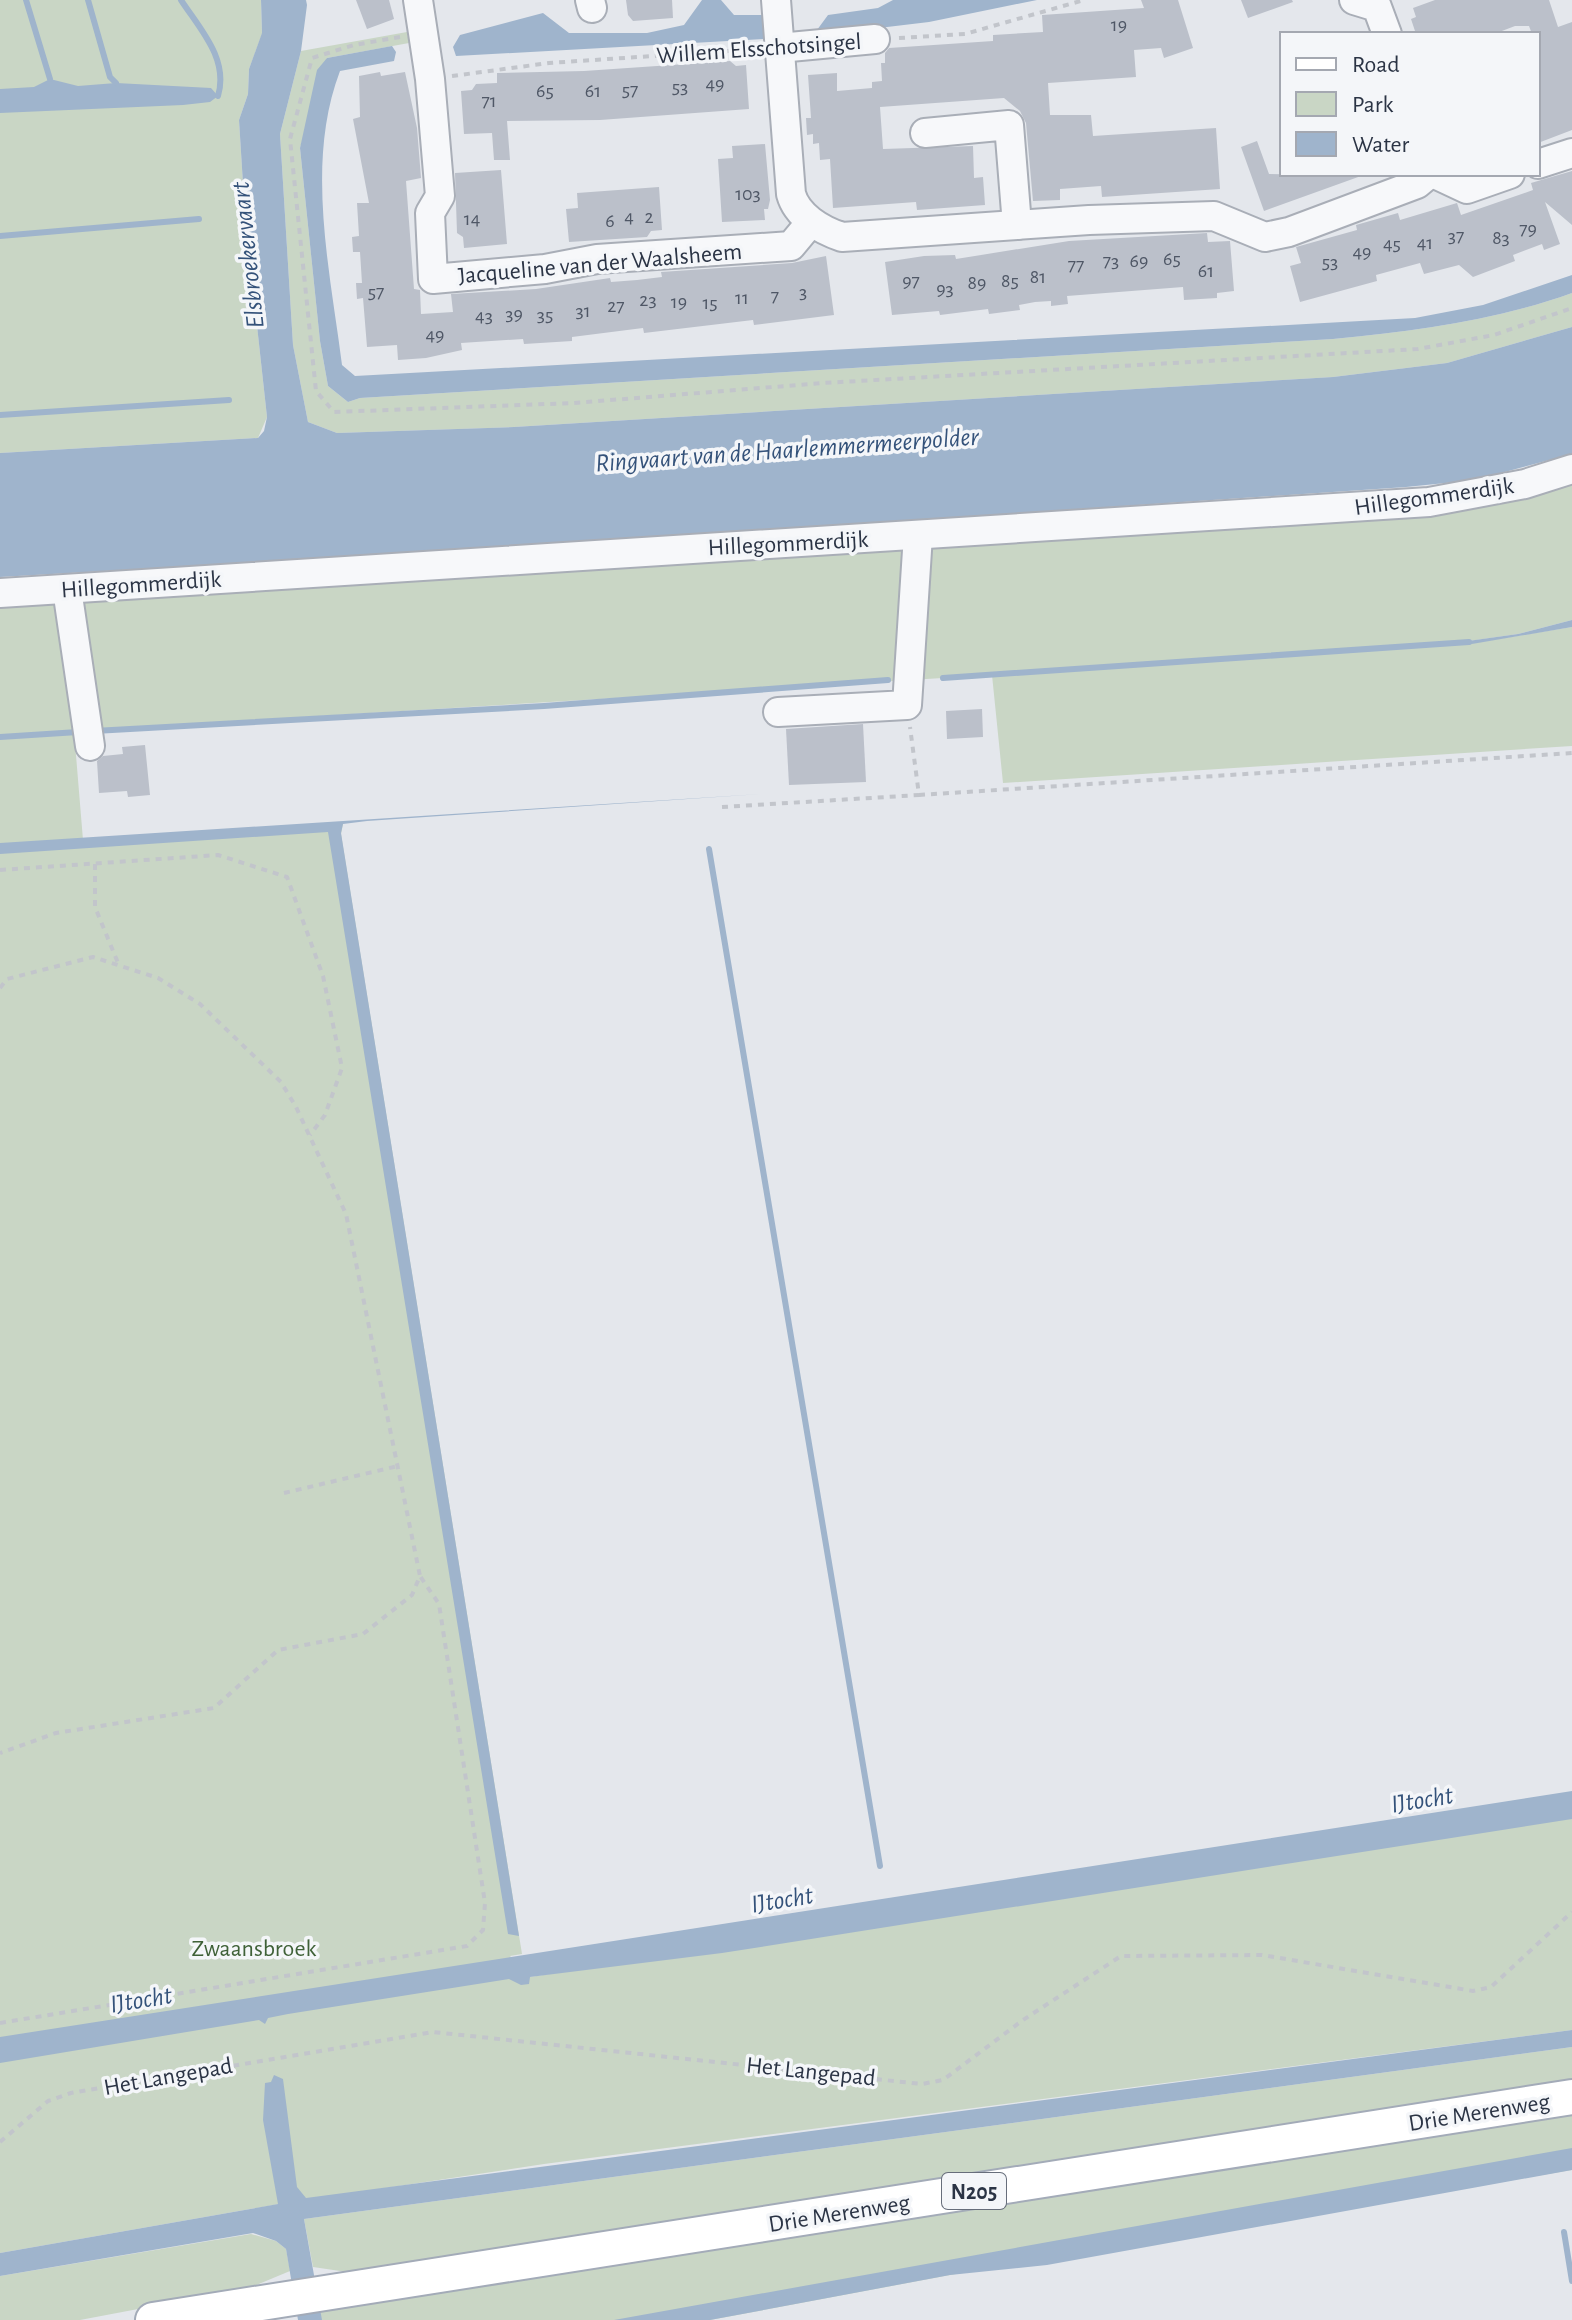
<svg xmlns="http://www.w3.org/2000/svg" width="1572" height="2320" font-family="'Alegreya Sans',sans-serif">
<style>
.green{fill:#c9d6c5}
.water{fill:#9fb4cc}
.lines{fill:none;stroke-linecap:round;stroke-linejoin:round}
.stream{stroke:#9fb4cc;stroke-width:6}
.building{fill:#bbc0ca}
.minor-casing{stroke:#a9aeb7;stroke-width:32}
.major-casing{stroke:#a3abb8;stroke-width:38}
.path{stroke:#c2c5cb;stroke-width:4;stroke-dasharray:6 6;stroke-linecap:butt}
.minor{stroke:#f7f8fa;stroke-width:28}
.major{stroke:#fff;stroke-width:34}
.labels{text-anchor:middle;stroke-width:7;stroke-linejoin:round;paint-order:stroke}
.number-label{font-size:20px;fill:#4f5766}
.shield{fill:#f4f6f9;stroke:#676e7b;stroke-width:2}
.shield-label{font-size:22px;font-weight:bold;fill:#2b3445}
.street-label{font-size:24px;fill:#2b3445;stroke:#f4f6f9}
.park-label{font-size:24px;fill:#3f6138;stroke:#f4f6f9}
.water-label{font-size:26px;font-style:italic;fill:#34527a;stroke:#f4f6f9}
</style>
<rect width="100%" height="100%" fill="#e4e7ec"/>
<g class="green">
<polygon points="0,0 261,0 262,34 249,69 248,94 239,120 245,216 267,417 258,438 0,453"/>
<path d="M407,32L409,43L327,58L300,148L320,341L328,386L348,402L360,398L1333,339C1416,331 1494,321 1572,293V327L1447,363L1333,377L514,427L337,433L308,422L293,345L280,134L301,51Z"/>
<polygon points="1572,485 1572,620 1518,634 1469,641 1467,644 1572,627 1572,746 1003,783 992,675 74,731 83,840 343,824 341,834 522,1954 510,1956 530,1977 1572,1816 1572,2030 544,2164 279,2204 0,2253 0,603 1443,511 1495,504"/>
<polygon points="1572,2047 1572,2082 347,2272 313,2267 304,2219"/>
<polygon points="1572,2112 1572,2170 950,2275 710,2320 310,2320 307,2310"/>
<polygon points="251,2234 276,2241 286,2249 290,2271 249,2288 80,2320 0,2320 0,2276"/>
</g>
<g class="water">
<polygon points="261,0 306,0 307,5 301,51 280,134 293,345 308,422 337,433 514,427 1333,377 1447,363 1572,327 1572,454 1475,480 1406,487 484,549 0,577 0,453 258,438 264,431 267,417 245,216 239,120 248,94 249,69 262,33"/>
<polygon points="702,0 721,0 734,15 764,15 766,39 456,56 453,47 460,35 543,13 569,33 647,33 684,25"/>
<polygon points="893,0 1037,0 929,22 820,35 817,30 828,15 878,8"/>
<path d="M392,46L396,52L394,61L340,71C305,163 330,270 342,365L355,376L1415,318L1483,305L1572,275V293C1494,321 1416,331 1333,339L360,398L348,402L328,386L320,341L300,148L317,70L327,58Z"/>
<polygon points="50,79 78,86 116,83 211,88 218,96 210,102 183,105 0,113 0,89 34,87"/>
<polygon points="1572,620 1572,627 1466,645 1468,641 1518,634"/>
<polygon points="761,794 367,821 343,824 341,833 519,1936 508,1934 328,832 0,854 0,843"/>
<polygon points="1572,1791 1572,1819 722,1953 530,1977 529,1984 521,1985 509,1979 288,2014 268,2018 265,2024 259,2020 0,2063 0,2037"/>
<polygon points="1572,2030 1572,2047 304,2219 322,2320 298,2320 286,2249 276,2241 253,2233 0,2276 0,2253 278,2204 263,2120 265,2083 271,2082 274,2075 283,2079 297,2187 306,2198"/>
<polygon points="1572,2148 1572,2170 1047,2265 950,2275 710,2320 614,2320"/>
</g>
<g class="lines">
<g class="stream">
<polyline points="26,0 50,79"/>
<polyline points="88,0 110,77 116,83"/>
<path d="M181,0C200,29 229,59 218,96"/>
<polyline points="0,236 199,219"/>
<polyline points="0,415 229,400"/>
<polyline points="943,678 1469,642"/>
<polyline points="94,731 544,706 888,680"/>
<polyline points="0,737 78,732"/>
<polyline points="709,849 880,1866"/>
<polyline points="1564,2232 1572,2281"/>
</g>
</g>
<g class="building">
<polygon points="356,0 389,0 394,19 367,29"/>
<polygon points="626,0 672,0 673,18 633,21 628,15"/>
<polygon points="1141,0 1178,0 1193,48 1164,58 1161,48 1134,50 1136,77 1048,83 1050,115 1091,115 1093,136 1216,128 1220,189 1102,197 1101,186 1060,189 1060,200 1033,201 1026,123 1020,111 1004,98 880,107 883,149 973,146 974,178 983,177 985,205 917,210 916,202 833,208 830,159 820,160 819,143 813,144 813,134 807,135 806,118 811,118 808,75 837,73 837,91 872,88 872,82 882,81 881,63 885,63 885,53 889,48 993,41 993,35 1043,32 1042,15 1144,8"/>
<polygon points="1241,0 1292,0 1293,2 1248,18"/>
<polygon points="1435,0 1549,0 1558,27 1572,22 1572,130 1538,143 1538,34 1532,34 1529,26 1515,26 1494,34 1416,34 1411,19 1416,17 1413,8"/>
<polygon points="730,61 736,66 746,65 749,109 600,120 507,121 510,160 494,160 492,133 464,134 461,91 472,90 476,84 497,83 497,73 584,71"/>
<polygon points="380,72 381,76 405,72 417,128 421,178 406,181 414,289 420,290 421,314 453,312 451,294 536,289 610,278 611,282 637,280 662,277 661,272 792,263 826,256 834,315 754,325 753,320 644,333 643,328 572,337 572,341 524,344 523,339 461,343 462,350 426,358 398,360 397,345 367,347 363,298 357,299 356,283 362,283 360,252 353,252 352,237 359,236 357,203 369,203 353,119 360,117 359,76"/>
<polygon points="1257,141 1269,174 1361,176 1264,211 1241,147"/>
<polygon points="765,144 770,200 768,209 764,209 765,220 722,222 718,159 733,158 732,146"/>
<polygon points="501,170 507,244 464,248 463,237 457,233 455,173"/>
<polygon points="1572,171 1572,225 1545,202 1560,244 1544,250 1542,244 1513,255 1515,261 1473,277 1459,265 1424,274 1420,263 1376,275 1377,281 1300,302 1290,266 1301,263 1296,247 1357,230 1356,225 1398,213 1400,220 1457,203 1461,215 1533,190 1531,183"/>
<polygon points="659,187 662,230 651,231 647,237 569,242 566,209 578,208 577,193"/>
<polygon points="1207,233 1208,242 1230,241 1234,291 1217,293 1217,298 1184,300 1183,287 1067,296 1068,304 1051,306 1051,301 1035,302 1019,305 1020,310 989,314 988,309 940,315 939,311 892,315 885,262 924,256 955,255 956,259 1069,241"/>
<polygon points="982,709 983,737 947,739 946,711"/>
<polygon points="863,724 866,782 789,785 786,729"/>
<polygon points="145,745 150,795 128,797 127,791 99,793 97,761 103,756 123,754 122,747"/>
</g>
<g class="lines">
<defs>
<g id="minor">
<polyline points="418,0 430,79 440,196 430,213 433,279 545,269 597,259 791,246 811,222"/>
<polyline points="590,0 592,8"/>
<path d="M776,0L791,194C797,216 821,230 842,237L1089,220L1214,216L1265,237L1289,232L1417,184L1429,174"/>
<polyline points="1354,0 1377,7 1387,34"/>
<polyline points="779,48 875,39"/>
<polyline points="925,133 1009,125 1017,225"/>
<polyline points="1538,164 1572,153"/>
<polyline points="1435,174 1467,189 1510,174"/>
<polyline points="67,589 90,746"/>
<polyline points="0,593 1429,502 1525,484 1572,469"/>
<polyline points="778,712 907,705 918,535"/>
</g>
<polyline id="major" points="153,2320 1572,2097"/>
</defs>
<use href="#minor" class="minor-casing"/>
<use href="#major" class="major-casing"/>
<g class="path">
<polyline points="400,37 354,45 312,58 290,139 316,391 334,412 574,403 823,383 1418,349 1494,335 1572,308"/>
<polyline points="899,38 965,34 1084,0"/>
<polyline points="452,76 549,63 758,49"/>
<polyline points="919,795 1572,753"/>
<polyline points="722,807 919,795 910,727"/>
<polyline points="95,864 95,907 118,963"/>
<polyline points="0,870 218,855 287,877 323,976 342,1068 325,1115 310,1135"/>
<polyline points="0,988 7,979 93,957 158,978 200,1004 281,1082 296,1107 346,1214 420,1576 412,1595 363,1634 278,1650 214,1708 56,1733 0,1753"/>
<polyline points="284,1493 398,1466"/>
<polyline points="0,2023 467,1946 483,1930 485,1903 439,1604 420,1576"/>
<polyline points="0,2142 48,2101 71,2093 433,2032 922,2084 943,2080 1023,2020 1121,1956 1262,1955 1473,1991 1491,1987 1572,1912"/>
</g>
<use href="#minor" class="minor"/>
<use href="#major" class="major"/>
</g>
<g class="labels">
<g class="number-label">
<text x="1119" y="31">19</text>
<text x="715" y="90">49</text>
<text x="680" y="93">53</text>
<text x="630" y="96">57</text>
<text x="545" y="97">65</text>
<text x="593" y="97">61</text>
<text x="489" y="107">71</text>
<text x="748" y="200">103</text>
<text x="629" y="223">4</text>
<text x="649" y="223">2</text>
<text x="472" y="225">14</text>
<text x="610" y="227">6</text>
<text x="1528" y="235">79</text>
<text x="1456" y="242">37</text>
<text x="1501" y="244">83</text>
<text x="1425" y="249">41</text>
<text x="1392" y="250">45</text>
<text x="1362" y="258">49</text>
<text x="1172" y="265">65</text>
<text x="1111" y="267">73</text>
<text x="1139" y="267">69</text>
<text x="1330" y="268">53</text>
<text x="1076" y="271">77</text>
<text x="1206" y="277">61</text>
<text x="1038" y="283">81</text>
<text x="911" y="287">97</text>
<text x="1010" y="287">85</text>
<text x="977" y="289">89</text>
<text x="945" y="295">93</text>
<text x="376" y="298">57</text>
<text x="803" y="298">3</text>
<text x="775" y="302">7</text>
<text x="742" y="304">11</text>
<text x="648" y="306">23</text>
<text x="679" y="308">19</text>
<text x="710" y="309">15</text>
<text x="616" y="312">27</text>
<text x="583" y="317">31</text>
<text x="514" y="320">39</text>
<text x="545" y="321">35</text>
<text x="484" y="322">43</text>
<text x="435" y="341">49</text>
</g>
<rect class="shield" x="942" y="2173" width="64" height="36" rx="6"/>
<g class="shield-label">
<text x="974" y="2199">N205</text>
</g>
<g class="street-label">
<text transform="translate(759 48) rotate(-4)" y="8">Willem Elsschotsingel</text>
<text transform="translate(600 263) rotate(-5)" y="8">Jacqueline van der Waalsheem</text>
<text transform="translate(1434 496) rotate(-8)" y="8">Hillegommerdijk</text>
<text transform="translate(788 543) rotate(-3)" y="8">Hillegommerdijk</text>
<text transform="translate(141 584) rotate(-4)" y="8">Hillegommerdijk</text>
<text transform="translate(811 2071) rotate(6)" y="8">Het Langepad</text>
<text transform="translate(168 2076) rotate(-10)" y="8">Het Langepad</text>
<text transform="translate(1479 2112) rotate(-9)" y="8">Drie Merenweg</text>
<text transform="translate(839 2213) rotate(-9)" y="8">Drie Merenweg</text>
</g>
<g class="park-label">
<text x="254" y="1956">Zwaansbroek</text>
</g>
<g class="water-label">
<text transform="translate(247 255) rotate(-96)" y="9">Elsbroekervaart</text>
<text transform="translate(787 449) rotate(-4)" y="9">Ringvaart van de Haarlemmermeerpolder</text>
<text transform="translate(1422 1799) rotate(-9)" y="9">IJtocht</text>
<text transform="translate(782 1899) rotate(-9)" y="9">IJtocht</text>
<text transform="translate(141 1999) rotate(-9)" y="9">IJtocht</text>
</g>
</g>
<rect x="1280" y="32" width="260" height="144" fill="#f4f6f9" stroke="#a4a8b1" stroke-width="2"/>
<rect x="1296" y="58" width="40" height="12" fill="#ffffff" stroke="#a4a8b1" stroke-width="2"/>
<text x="1352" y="72" font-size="24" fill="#2b3445">Road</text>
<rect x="1296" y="92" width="40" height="24" fill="#c9d6c5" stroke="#a4a8b1" stroke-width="2"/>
<text x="1352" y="112" font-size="24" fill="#2b3445">Park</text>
<rect x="1296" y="132" width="40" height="24" fill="#9fb4cc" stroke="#a4a8b1" stroke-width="2"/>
<text x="1352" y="152" font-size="24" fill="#2b3445">Water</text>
</svg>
